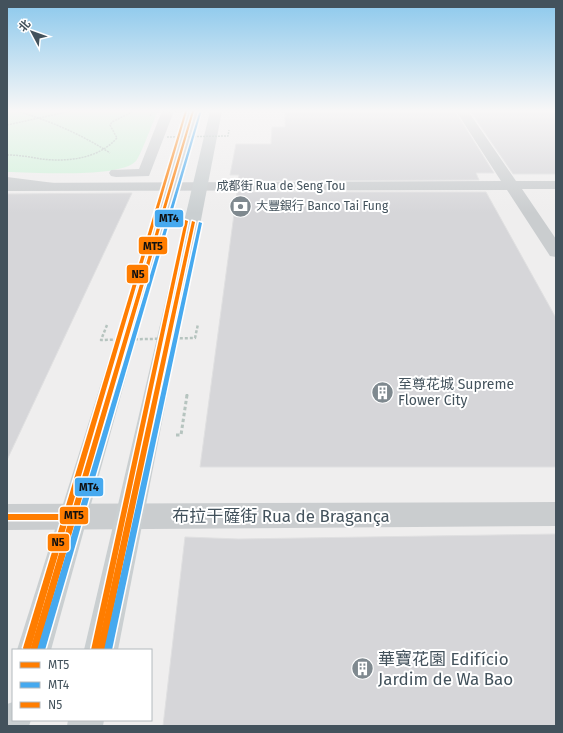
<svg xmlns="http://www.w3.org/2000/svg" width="563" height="733" font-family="'Fira Sans','Noto Sans SC',sans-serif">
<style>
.green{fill:#d0f1da}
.building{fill:#d6d6d9;stroke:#e0e0e1}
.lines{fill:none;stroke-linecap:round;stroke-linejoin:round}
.path-far2{stroke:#b6c4bf;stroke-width:1.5;stroke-dasharray:2 1;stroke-linecap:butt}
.path-far1{stroke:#b6c4bf;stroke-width:2.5;stroke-dasharray:3 2;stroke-linecap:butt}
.path{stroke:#b6c4bf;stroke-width:3;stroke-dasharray:3.5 2.5;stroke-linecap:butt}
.lane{fill:#cacdcf;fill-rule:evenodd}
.street{fill:#cacdcf;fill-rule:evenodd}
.secondary{fill:#cacfd1;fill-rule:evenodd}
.path-bridge-far1{stroke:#b6c4bf;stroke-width:1.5;stroke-dasharray:2 1;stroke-linecap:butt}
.path-bridge{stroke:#b6c4bf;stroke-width:2.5;stroke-dasharray:3 2;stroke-linecap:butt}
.bus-1-casing{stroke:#fff;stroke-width:3}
.bus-2-casing{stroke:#fff;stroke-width:3}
.bus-3-casing{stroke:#fff;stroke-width:3}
.bus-1{fill:#ff7d00;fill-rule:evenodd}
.bus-2{fill:#46a9ef;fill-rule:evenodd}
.bus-3{fill:#ff7d00;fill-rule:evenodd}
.labels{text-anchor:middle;stroke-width:4;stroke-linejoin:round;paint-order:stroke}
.far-street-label{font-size:12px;fill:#43525c;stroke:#fff}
.far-poi-label{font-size:12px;fill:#43525c;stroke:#fff;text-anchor:start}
.poi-label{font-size:14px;fill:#43525c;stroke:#fff;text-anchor:start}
.near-street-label{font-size:17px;fill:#43525c;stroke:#fff}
.near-poi-label{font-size:17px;fill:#43525c;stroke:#fff;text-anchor:start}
.line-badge{stroke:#fff;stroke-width:1.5}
.pale-badge-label{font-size:11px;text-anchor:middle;font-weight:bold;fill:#111}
</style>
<rect width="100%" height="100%" fill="#efeeee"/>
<path class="green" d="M7,111H158C153,121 141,155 136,161C119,179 33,172 7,172Z"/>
<g class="building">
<polygon points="285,111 455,111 494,173 476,173 479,180 238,181 239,175 230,175 236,144 271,144 272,127 285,127"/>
<polygon points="470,111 556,111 556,174 513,174"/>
<polygon points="237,192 486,192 556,318 556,467 200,467"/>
<polygon points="132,193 7,460 7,194"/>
<polygon points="556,534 556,726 163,726 185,537 238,539"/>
</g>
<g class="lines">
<g class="path-far2">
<path d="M17,111C50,121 81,134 110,153"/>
<polyline points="7,125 71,111"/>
<path d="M7,155C19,155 30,157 41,159C68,162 98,159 117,138L110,125L112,122L134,111"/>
</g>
<polyline class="path-far1" points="187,396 187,394"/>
<polyline class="path" points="176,435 181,435 187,395"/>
<polygon class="lane" points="7,177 54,183 58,184 60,186 58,188 54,189 7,183"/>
<g class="street">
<polygon points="162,111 174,111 149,176 116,177 111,176 109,173 111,170 139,169"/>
<polygon points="456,111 468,111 516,181 556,181 556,189 522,189 556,239 556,257 550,256 507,190 7,191 7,183 501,181"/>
<polygon points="556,502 556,526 7,530 7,504"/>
</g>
<g class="secondary">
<polygon points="187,111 199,111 51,650 17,650"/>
<polygon points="210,111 222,111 118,650 84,650"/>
<polygon points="13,702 13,720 31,720 29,726 7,726 7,704"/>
<polygon points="68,720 104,720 103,726 67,726"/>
</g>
<g class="path-bridge-far1">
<polyline points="150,116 152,112 205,111"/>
<polyline points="167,137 228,136 229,130"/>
</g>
<polyline class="path-bridge" points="107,325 101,340 195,338 198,324"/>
<defs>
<g id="bus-1">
<polygon points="192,111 194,111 38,650 30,650 69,520 7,520 7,514 71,514"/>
<polygon points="192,221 195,222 105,650 97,650"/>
</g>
<g id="bus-2">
<polygon points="200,112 201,113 45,650 37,650 199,113"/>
<polygon points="199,222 202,223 112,650 104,650"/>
</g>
<g id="bus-3">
<polygon points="185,111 187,111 31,648 30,650 24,650 23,648"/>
<polygon points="185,220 188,221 98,649 97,650 91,650"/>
</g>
</defs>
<use href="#bus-1" class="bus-1-casing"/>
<use href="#bus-2" class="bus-2-casing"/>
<use href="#bus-3" class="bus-3-casing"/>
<use href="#bus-1" class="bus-1"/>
<use href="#bus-2" class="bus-2"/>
<use href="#bus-3" class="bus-3"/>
</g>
<linearGradient id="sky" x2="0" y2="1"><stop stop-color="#8bc8ec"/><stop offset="0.52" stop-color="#f8f7f7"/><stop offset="1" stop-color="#f8f7f7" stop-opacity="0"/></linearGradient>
<rect width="563" height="213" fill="url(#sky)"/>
<defs>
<symbol id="bank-disc" viewBox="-11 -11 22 22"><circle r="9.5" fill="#7f898f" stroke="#fff"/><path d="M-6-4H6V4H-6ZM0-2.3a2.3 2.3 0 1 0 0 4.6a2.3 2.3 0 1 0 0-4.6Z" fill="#fff"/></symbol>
<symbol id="building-disc" viewBox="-11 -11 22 22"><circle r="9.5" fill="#7f898f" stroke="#fff"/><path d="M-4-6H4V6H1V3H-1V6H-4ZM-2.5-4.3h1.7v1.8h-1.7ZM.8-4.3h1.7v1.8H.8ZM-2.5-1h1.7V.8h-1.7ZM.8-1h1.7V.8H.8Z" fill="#fff"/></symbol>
</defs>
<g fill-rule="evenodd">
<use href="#bank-disc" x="228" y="194" width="25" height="25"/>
<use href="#building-disc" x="370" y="380" width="25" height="25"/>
<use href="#building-disc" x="350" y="656" width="25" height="25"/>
</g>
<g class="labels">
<g class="far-street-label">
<text x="281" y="190">成都街 Rua de Seng Tou</text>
</g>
<g class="far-poi-label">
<text x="256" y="210">大豐銀行 Banco Tai Fung</text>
</g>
<g class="poi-label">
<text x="398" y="389">至尊花城 Supreme<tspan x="398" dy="16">Flower City</tspan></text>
</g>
<g class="near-street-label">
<text x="281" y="522">布拉干薩街 Rua de Bragança</text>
</g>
<g class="near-poi-label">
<text x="378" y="665">華寶花園 Edifício<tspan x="378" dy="20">Jardim de Wa Bao</tspan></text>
</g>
</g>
<g class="line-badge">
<rect x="154" y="209" width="30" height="19" rx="4" fill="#46a9ef"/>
<rect x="138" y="236" width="30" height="19" rx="4" fill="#ff7d00"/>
<rect x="126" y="264" width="23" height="20" rx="4" fill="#ff7d00"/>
<rect x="74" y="477" width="30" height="20" rx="4" fill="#46a9ef"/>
<rect x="59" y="506" width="30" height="19" rx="4" fill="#ff7d00"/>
<rect x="47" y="533" width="23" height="19" rx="4" fill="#ff7d00"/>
</g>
<g class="pale-badge-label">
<text x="169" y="222">MT4</text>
<text x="153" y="250">MT5</text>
<text x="138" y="278">N5</text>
<text x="89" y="491">MT4</text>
<text x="74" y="519">MT5</text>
<text x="58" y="546">N5</text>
</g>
<rect width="563" height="733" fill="none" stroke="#43525c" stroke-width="16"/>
<rect x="12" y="649" width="140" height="72" fill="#ffffff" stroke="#b4babe"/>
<rect x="20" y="662" width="20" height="6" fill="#ff7d00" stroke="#b4babe"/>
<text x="48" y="669" font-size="12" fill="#43525c">MT5</text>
<rect x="20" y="682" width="20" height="6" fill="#46a9ef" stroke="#b4babe"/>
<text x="48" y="689" font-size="12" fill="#43525c">MT4</text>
<rect x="20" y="702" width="20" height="6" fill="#ff7d00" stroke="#b4babe"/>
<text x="48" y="709" font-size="12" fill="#43525c">N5</text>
<g transform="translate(32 32) rotate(311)" stroke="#ffffff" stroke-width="3" paint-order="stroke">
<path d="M0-3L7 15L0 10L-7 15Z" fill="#43525c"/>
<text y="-6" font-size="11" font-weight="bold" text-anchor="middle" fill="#43525c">北</text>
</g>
</svg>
